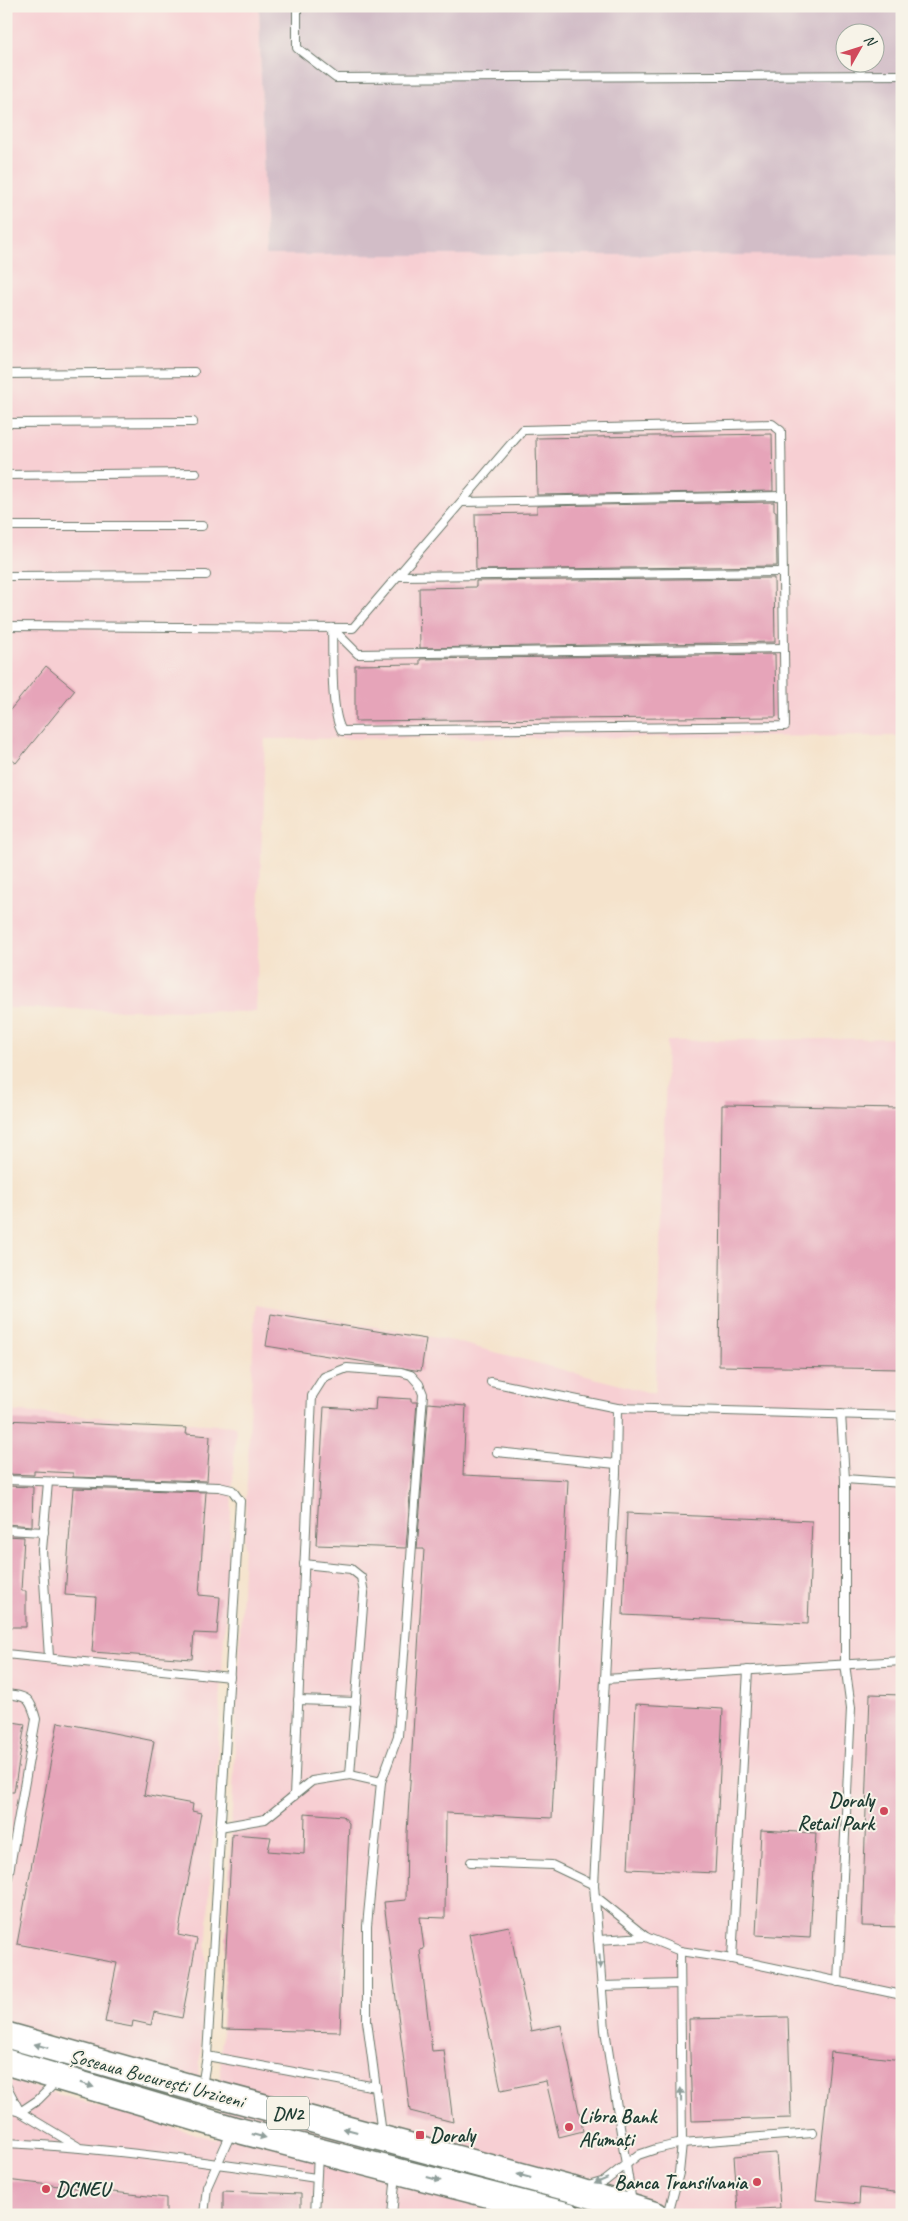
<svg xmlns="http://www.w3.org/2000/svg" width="908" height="2221" font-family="Caveat,sans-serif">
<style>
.built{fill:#f7cfd3}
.industrial{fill:#d2bdc7;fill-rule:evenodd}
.building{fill:#e6a4b9}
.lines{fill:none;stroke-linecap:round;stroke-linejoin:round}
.service-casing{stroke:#6a7769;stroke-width:10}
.trunk-casing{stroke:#6a7769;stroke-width:28}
.service{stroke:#fff;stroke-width:8}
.trunk{stroke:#fff;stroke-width:25}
.oneway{fill:#8f9e9a}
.poi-dot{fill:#d1495b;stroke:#f7f3e8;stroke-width:2}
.labels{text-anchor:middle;stroke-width:4;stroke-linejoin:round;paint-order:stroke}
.shield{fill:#f7f3e8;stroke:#60746a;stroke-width:1}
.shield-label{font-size:19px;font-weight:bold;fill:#1f3d34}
.poi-label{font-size:20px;font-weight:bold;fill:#1f3d34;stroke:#f7f3e8;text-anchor:start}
.street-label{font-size:20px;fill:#1f3d34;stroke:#f7f3e8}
</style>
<rect width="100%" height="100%" fill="#f7f3e8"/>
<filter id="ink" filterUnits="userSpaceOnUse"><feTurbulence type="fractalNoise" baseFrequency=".02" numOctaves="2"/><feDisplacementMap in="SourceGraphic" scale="10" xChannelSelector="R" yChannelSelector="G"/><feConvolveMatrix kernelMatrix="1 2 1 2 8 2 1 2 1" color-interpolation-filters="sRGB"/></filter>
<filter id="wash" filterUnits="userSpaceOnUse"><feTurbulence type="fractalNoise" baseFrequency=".0096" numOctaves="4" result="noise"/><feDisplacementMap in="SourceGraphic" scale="20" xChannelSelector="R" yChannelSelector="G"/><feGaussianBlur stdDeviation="1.12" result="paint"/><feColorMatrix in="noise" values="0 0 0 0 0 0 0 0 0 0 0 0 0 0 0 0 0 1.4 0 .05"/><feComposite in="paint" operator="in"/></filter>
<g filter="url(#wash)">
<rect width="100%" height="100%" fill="#f5e3cc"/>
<g class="built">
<polygon points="6,6 259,6 266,255 902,255 902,736 265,739 256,1012 6,1008"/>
<polygon points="902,1038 902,2215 6,2215 6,2079 217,2140 255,1305 453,1341 655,1394 667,1041"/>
<polygon points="6,1411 236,1426 199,2078 6,2025"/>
</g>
<path class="industrial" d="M259,6H902V255H266ZM846,32H876V62H846Z"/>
<g id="blocks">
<g class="building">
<polygon points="772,434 773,491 537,495 536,438"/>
<polygon points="774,502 774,511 776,511 777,566 476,570 475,514 537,513 537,506"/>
<polygon points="774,578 775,642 420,648 419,588 476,587 476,581"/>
<polygon points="775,654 776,717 355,721 355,665 420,664 420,659"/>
<polygon points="46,666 75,690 16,763 6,755 6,715"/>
<polygon points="722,1105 902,1108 902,1369 719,1366"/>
<polygon points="271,1314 426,1339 421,1371 266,1346"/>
<polygon points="376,1397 411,1399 411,1402 417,1402 406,1548 316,1545 324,1407 375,1410"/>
<polygon points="428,1403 466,1406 463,1475 568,1480 552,1818 446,1813 445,1918 420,1917 424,1949 420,1950 432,2051 444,2050 453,2122 410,2111 384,1902 406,1900 407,1833 424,1549 417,1549"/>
<polygon points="6,1420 187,1428 186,1434 210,1436 207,1481 73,1477 73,1473 34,1471 34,1475 6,1474"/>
<polygon points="6,1486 33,1487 32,1526 6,1524"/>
<polygon points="73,1488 206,1492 199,1595 220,1597 217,1634 194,1633 192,1659 92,1652 96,1597 65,1595"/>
<polygon points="627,1513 812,1521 808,1624 623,1615"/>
<polygon points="6,1536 24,1537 21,1591 26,1591 26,1627 6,1627"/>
<polygon points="870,1694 902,1695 902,1927 862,1926"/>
<polygon points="636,1704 723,1709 715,1873 628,1869"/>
<polygon points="6,1721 25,1724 14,1792 6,1792"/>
<polygon points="58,1722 154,1741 144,1795 193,1804 192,1811 201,1813 178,1935 197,1939 182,2018 154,2012 151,2025 133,2021 132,2027 105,2022 117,1963 17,1944"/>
<polygon points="305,1813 343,1816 349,1823 340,2032 222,2029 232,1834 271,1837 268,1851 304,1854"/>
<polygon points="761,1830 816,1833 810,1938 756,1935"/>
<polygon points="509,1926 531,2031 561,2025 583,2131 559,2137 546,2081 501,2090 469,1934"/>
<polygon points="788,2017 791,2118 692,2121 689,2019"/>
<polygon points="831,2052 902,2060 902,2193 860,2188 859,2204 816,2200"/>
<polygon points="776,2153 780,2208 738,2210 734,2156"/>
<polygon points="6,2180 166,2198 166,2215 6,2215"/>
<polygon points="223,2191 301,2194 301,2215 223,2215"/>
</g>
</g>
</g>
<g filter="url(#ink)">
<use href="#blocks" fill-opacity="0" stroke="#6a7769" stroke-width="1"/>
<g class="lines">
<defs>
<g id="service">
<polyline points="297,6 297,48 336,78 902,75"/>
<polyline points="6,374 194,372"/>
<polyline points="6,423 193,422"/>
<polyline points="6,475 196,473"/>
<polyline points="462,502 782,496"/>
<polyline points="6,526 202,526"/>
<polyline points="6,576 206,575"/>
<polyline points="398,576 782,572"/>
<path d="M6,626L353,628L523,430L772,424L781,431L785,726L342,731C330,712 333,652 332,628"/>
<polyline points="332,628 358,654 783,648"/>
<polyline points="491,1382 617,1408 902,1416"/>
<polyline points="617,1408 616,1473 594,1885 605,2030 632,2203"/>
<polyline points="497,1452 616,1464"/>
<polyline points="845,1479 902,1483"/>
<polyline points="6,1480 219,1487 232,1490 240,1501 207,2056 202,2086"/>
<polyline points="48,1482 42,1550 49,1657"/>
<polyline points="6,1530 44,1532"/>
<polyline points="304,1564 351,1569 361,1577 364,1593 350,1775"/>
<polyline points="6,1654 230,1677"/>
<polyline points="605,1679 902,1661"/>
<path d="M6,1694C28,1696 30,1698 36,1719L6,1889"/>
<polyline points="298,1700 356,1702"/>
<polyline points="294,1796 312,1396 324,1377 347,1368 401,1372 411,1375 419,1384 423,1394 398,1736 381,1782 367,1926 367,2021 382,2134"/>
<polyline points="220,1827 265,1819 312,1781 350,1775 381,1782"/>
<polyline points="471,1862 552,1865 594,1885"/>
<polyline points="595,1896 646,1937 680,1951 732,1959 902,1995"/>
<polyline points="598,1940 646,1937"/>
<polyline points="732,1959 748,1670"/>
<polyline points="838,1982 851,1708 845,1664 845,1479 841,1414"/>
<polyline points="601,1986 680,1984"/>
<polyline points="207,2056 376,2087"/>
<polyline points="6,2085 20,2112 38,2100 56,2082"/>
<polyline points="6,2108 20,2112 77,2146"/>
<path d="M6,2143C110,2148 213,2163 316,2178"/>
<polyline points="588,2186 605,2181 638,2155 656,2149 682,2143 813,2133"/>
<polyline points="204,2215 207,2187 232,2131"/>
<polyline points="315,2215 318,2154"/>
<polyline points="392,2215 396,2174"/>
<polyline points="668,2215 679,2173 682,2143 680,1951"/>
</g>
<g id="trunk">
<polyline points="6,2035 201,2090 571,2189 656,2215"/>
<polyline points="6,2062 233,2129 568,2215"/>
</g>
</defs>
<use href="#service" class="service-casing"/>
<use href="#trunk" class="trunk-casing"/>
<use href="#service" class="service"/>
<use href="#trunk" class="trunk"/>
</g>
<defs><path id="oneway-solid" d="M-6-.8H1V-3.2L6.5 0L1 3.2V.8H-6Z" transform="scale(1.25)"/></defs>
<g class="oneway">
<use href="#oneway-solid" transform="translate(600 1962) rotate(86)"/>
<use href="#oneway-solid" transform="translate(41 2046) rotate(-164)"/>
<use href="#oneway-solid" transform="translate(87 2085) rotate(17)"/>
<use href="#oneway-solid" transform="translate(681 2095) rotate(-91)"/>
<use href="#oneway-solid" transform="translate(350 2130) rotate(-165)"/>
<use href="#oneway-solid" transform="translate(259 2136) rotate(15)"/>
<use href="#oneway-solid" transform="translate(524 2176) rotate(-165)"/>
<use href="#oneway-solid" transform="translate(434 2179) rotate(15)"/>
<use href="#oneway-solid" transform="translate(601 2181) rotate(157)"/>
</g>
</g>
<g class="poi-dot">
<circle cx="884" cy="1811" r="5"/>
<circle cx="569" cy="2127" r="5"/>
<rect x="415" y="2130" width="10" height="10" rx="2.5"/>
<circle cx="757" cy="2182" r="5"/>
<circle cx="46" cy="2189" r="5"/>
</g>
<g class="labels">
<rect class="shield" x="267" y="2096.5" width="42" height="33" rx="4"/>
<g class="shield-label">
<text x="288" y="2120">DN2</text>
</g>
<g class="poi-label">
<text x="874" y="1807" text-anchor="end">Doraly<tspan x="874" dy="23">Retail Park</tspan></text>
<text x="579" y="2123">Libra Bank<tspan x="579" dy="23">Afumați</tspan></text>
<text x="430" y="2142">Doraly</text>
<text x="747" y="2189" text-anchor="end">Banca Transilvania</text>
<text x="56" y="2196">DCNEU</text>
</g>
<g class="street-label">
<text transform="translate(157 2078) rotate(15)" y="7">Șoseaua București Urziceni</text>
</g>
</g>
<rect width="908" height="2221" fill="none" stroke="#f7f3e8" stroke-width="25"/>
<g transform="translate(860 48) rotate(51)"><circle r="24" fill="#f7f3e8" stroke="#a1aaa0"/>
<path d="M0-4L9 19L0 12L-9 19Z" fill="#d1495b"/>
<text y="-8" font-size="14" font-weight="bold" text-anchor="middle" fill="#1f3d34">N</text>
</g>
</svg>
